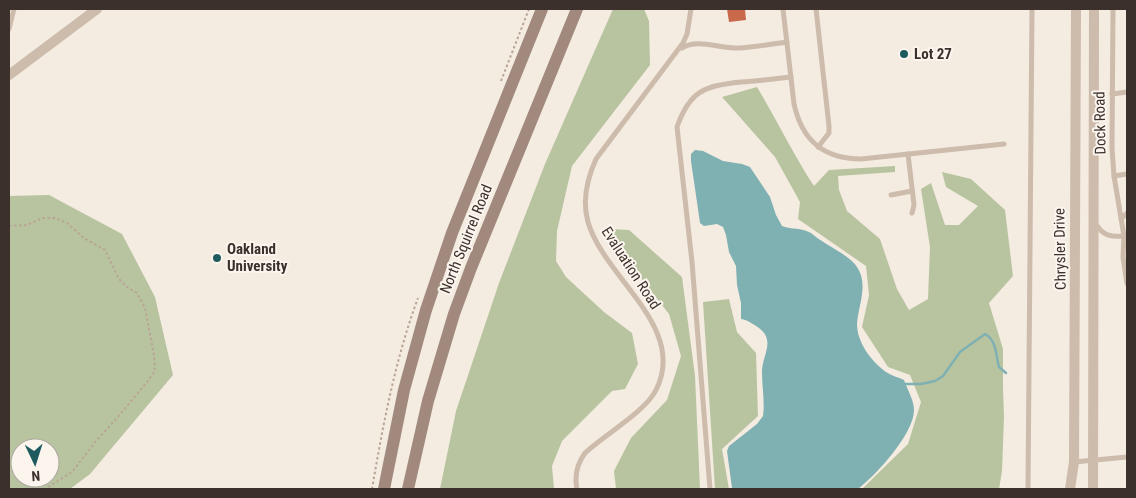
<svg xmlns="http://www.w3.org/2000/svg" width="1136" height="498" font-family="'Roboto Condensed',sans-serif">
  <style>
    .green { fill: #b8c4a0; fill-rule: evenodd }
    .water { fill: #7fb0b2 }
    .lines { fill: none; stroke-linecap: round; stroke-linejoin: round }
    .stream { stroke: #7fb0b2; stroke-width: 2.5 }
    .building { fill: #c8694b }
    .path { stroke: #b9a596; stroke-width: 2; stroke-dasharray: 2.5 2.5; stroke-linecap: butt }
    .service { stroke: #cdbbac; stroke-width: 5 }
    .minor { stroke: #cdbbac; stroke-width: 10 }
    .secondary { stroke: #a18a7d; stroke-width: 12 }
    .poi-dot { fill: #1f5a5e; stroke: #fbf5ee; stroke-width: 2 }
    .labels { text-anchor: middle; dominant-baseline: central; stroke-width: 4; stroke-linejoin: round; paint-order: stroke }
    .poi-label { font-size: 15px; font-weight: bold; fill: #3b302b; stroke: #fbf5ee; text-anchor: start }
    .street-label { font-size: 15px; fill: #3b302b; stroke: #fbf5ee }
  </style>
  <rect width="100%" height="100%" fill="#f4ebe1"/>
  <g class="green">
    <path d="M613,9H644L649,21L650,65L572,166L557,231L556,261L566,277L604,312L632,333L638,364L625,389L612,391L562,441L552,466L554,489H440L456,411L499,283L545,164Z"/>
    <path d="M757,87C777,120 793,154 814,186L829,170L895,166V172L838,176L839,190L847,211L880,239L897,289L909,310L928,299L930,247L921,189L931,183L945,225H959L978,206L946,187L942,172L971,179L1005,210L1013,276L989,303L1003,349V388L1004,417L1002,471L999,489H862L908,444L921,402L910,375L888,367L862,327L869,295L866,266L798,219L800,202L775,157L722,97Z"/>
    <path d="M49,195L122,234L155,297L173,375L90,474L70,489H9V196ZM20,448H50V478H20Z"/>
    <path d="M610,229L629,230L682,277L695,376L700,489H616L614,471L631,438L667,400L681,356L669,314L635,270Z"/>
    <path d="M729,299L737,332L756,353L758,416L722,449L729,489H715L703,302Z"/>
  </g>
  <path class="water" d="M695,150L703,151L723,161L742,164L750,167L770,197L776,215L782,226C793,230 800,227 811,233C823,244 850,255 857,267C869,285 858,306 857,324C857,343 872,362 886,372C892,376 898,377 904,380C907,389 914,400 914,410C914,434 876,475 858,489H733L732,488L727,451L729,446L757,424L763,416C765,402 762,387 762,372C762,355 776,341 759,328C753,324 748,320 741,319V303L737,285L736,266L729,252L726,235L723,227L717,224L704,226L700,223L691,161V154Z"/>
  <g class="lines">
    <path class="stream" d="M905,384H921L935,381L943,376L960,352L985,334C997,340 996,357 999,367L1006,373"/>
  </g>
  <path class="building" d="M727,9H745L746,20L729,22Z"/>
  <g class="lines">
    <g class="path">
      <path d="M501,81L529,9"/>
      <path d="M9,226L27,225L43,218H55L67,223L84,238L105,250L119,279L127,287L137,293L145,308L154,355L155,371L147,382L117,418L96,441L72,472L45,489"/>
      <path d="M372,489C383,425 395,360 418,298"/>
    </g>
    <g class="service">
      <path d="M783,9L794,104C802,140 823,159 861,159L1004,144"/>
      <path d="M816,9L829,126V133L818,147"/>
      <path d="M9,29L14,9"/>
      <path d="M682,48C697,38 721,49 739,48C755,47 771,44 787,42"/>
      <path d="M1112,94L1127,92"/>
      <path d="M908,154L914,205L912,213"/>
      <path d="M1114,176L1127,174"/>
      <path d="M891,195L912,191"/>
      <path d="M1121,219L1127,213"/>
      <path d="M1096,224C1103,236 1111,237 1124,236L1114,176L1112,148L1113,9"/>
      <path d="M1127,242L1124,236L1123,257L1127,284"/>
      <path d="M1074,462L1127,457"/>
      <path d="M577,489C574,475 577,464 585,453C604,435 645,412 656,390C688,327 604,278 588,222C582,201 587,179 596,159L683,43L687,34L691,9"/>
      <path d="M710,489L692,262L677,127C690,90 705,86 741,82C758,81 774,79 791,77"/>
      <path d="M1028,489L1032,9"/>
    </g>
    <g class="minor">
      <path d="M9,75L97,9"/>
      <path d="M1070,489L1074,462L1076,9"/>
      <path d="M1093,489L1094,9"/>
    </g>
    <g class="secondary">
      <path d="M384,489L404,390L426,310L452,233L542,9"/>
      <path d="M408,489L428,401L454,314L471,268L577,9"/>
    </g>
  </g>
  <g class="poi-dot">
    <circle cx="904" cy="54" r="5"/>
    <circle cx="217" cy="258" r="5"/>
  </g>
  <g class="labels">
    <g class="poi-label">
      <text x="914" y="54">Lot 27</text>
      <text x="227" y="249">Oakland<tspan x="227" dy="17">University</tspan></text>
    </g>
    <g class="street-label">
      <text transform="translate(1100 123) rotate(-91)">Dock Road</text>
      <text transform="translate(466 239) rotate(-68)">North Squirrel Road</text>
      <text transform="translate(1060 249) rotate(-91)">Chrysler Drive</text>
      <text transform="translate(631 268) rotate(57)">Evaluation Road</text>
    </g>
  </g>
  <rect width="1136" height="498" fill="none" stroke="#3b302b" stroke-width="20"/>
  <g transform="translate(35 463) rotate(176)"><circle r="24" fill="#fbf5ee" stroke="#aea6a0"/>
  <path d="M0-4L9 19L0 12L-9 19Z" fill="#1f5a5e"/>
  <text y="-8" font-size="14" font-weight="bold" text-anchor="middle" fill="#3b302b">N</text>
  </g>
</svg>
